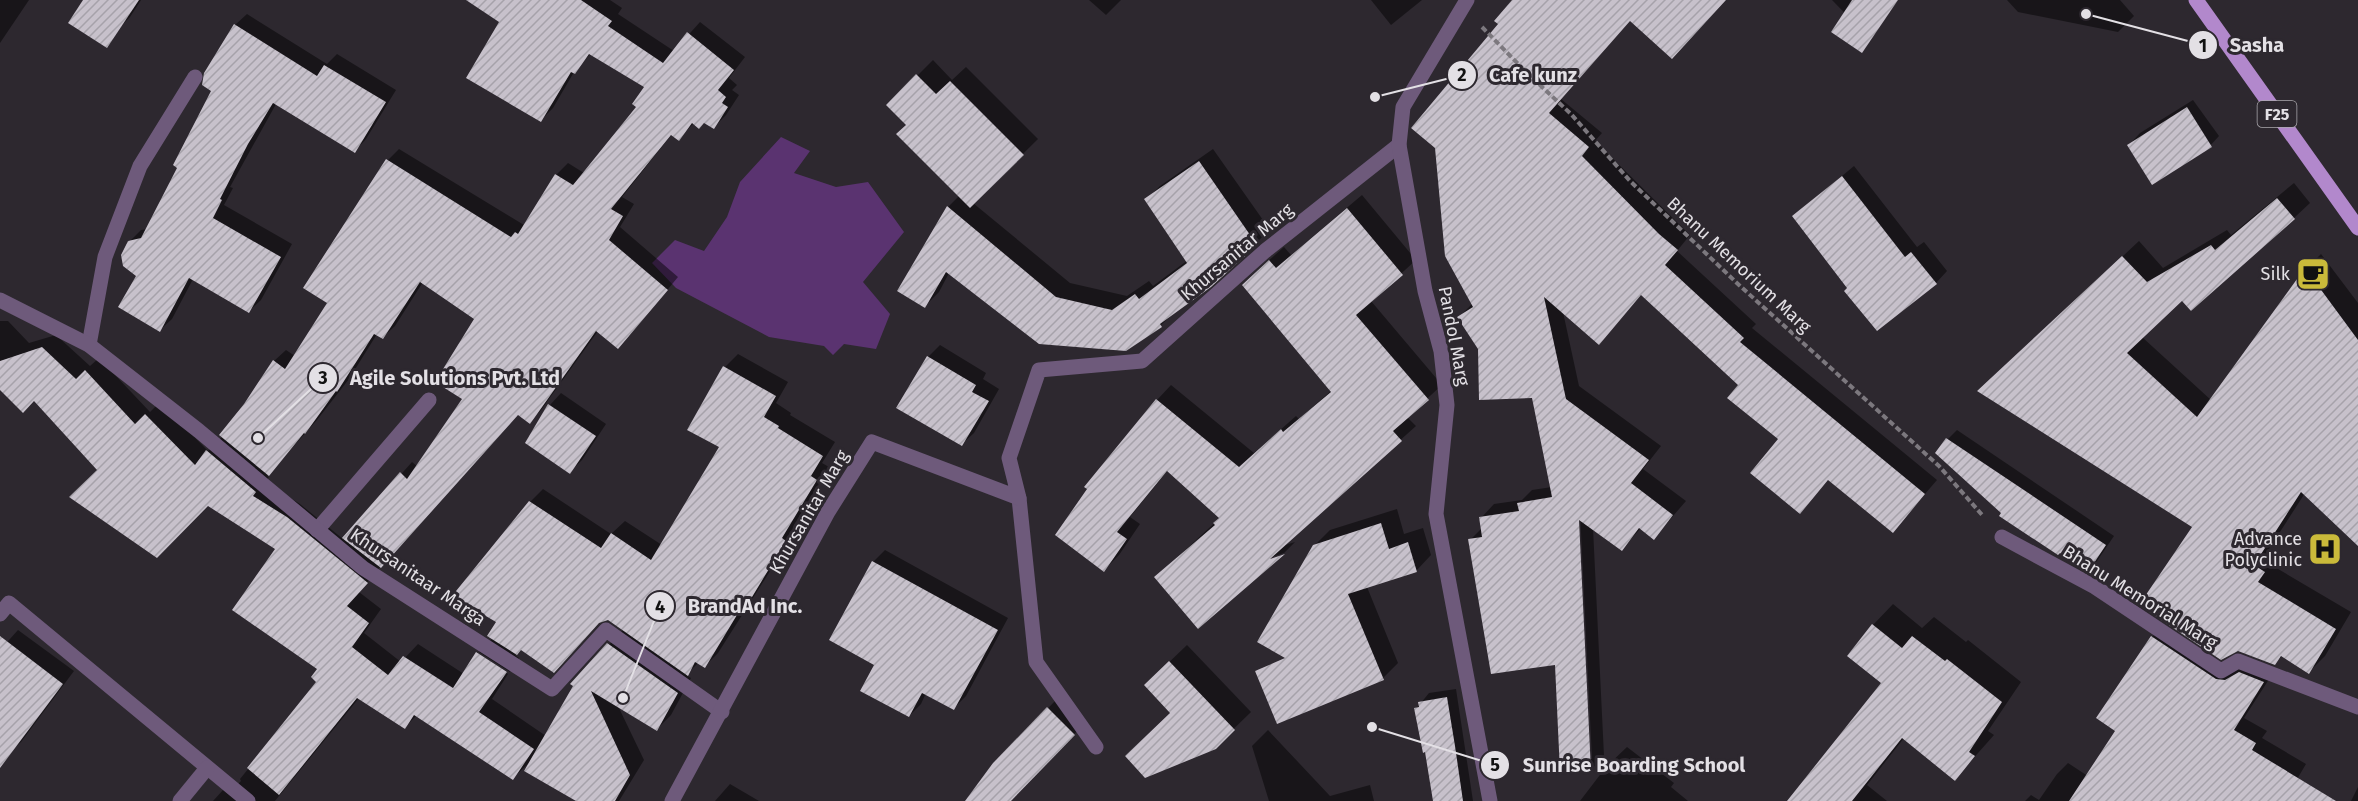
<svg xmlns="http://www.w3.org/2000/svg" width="2358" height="801" font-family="'Fira Sans',sans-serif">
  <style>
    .grass { fill: #5a3370 }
    .shadow { fill: #0007; fill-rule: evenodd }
    .building { fill: url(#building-hatch) }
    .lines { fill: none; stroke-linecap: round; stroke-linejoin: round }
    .path { stroke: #7c787e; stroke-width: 4; stroke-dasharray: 6 3; stroke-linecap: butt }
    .service { stroke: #6e5a7b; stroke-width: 15 }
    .minor { stroke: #6e5a7b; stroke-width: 15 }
    .tertiary { stroke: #6e5a7b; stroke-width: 15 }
    .primary { stroke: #b288cc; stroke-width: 15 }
    .labels { text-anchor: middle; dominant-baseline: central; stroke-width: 6; stroke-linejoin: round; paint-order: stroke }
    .shield { fill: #2d282f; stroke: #aca9ae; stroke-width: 1.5 }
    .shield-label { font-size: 16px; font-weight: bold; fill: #e3e0e5 }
    .street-label { font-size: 18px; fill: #e3e0e5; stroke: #2d282f }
    .poi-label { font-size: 18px; fill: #e3e0e5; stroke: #2d282f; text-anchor: end }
    .leader { fill: none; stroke: #e3e0e5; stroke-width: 2 }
    .callout-dot { fill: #e3e0e5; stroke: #2d282f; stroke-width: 2 }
    .mark-label { font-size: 18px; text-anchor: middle; font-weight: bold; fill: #111 }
    .callout-label { font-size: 20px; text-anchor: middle; font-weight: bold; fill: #e3e0e5; stroke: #2d282f; stroke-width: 6; stroke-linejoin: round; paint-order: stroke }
  </style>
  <defs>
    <pattern id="building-hatch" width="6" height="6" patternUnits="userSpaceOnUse" patternTransform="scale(1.5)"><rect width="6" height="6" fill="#c7c1cb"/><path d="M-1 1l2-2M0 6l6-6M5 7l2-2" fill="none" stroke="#a6a2aa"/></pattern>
  </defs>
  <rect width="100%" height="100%" fill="#2d282f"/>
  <path class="grass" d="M781,137L810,151L794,173L836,187L868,182L904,232L863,282L890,314L876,349L844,344L833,355L824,346L769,337L676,288L652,263L675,240L704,251L727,217L740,182Z"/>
  <g class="shadow">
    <path d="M0,0H29L0,43Z"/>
    <path d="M86,0H141L130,17L118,29Z"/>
    <path d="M467,0H610L622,8L618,14L674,51L700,22L745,57L729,78L737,85L732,90L739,95L726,115L714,127L705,122L694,123L678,139L672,134L622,197L634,204L620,227L678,277L629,336L598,331L541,410L530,422L518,414L379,568L359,592L381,609L364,633L401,662L418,644L464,674L478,652V655L508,674L492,699L546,736L575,686L572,684L623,630L607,619L522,649L515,655L519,658L510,672L479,652L493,638L530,502L543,489L611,534L625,521L662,545L721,447L725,367L738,354L788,382L776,403L791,413L790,415L835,442L822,463L829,467L794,525L798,527L718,653L705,666L699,662L686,675L691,678L671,715L657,729L618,706L644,760L619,801H585L531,761L513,778L417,715L405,727L359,698L275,801H213L223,790L228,794L241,781L240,779L319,681V669L277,548L208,505L99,469L35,399L0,388V321H8L29,343L56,335L90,366L99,358L150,412L160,402L208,451L223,436L274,361L286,350L295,356L329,303L388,160L399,149L524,225L556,175L568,163L584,173L639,107L646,87L591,53L574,72L553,108L541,120L501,22ZM423,282L476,319L464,398L418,467L412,462L343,539L300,504L265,482L269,477L267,476L317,420L349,379L377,334L383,337L395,326Z"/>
    <path d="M1089,0H1121L1106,15Z"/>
    <path d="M1371,0H1422L1391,25Z"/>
    <path d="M1514,0H1726L1631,19L1561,99L1602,133L1595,141L1690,235L1677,251L1756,324L1752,328L1937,480L1893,531L1829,479L1800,512L1780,439L1740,385L1642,294L1599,343L1563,312L1579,386L1661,446L1643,469L1686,501L1654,538L1641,528L1622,549L1593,528L1604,756L1591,770L1556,663L1470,540L1482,528L1481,518L1494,504L1522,500L1532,490L1552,487L1533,396L1479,349L1459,317L1472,304L1500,24ZM1580,512L1592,759H1589L1577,513Z"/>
    <path d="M1832,0H1889L1863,32Z"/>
    <path d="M2007,0H2120L2134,16L2118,32L2018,12Z"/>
    <path d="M247,14L327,64L337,54L396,90L366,139L355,151L276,104L230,187L233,188L224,205L292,244L261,300L249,311L193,279L172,319L160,330L138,276L129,242L141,230L148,229L179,167L213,90L235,25Z"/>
    <path d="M933,60L952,80L966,67L1038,139L973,203L1070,283L1127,296L1149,281L1153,286L1188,260L1146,200L1160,186L1213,149L1270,230L1210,285L1175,312L1161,325L1126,350L949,273L939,292L925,306L948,207L959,196L908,125L888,105Z"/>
    <path d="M2193,100L2219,136L2208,148L2129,145L2140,133Z"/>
    <path d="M1854,166L1917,247L1924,242L1947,271L1936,283L1849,288L1794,216Z"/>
    <path d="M2294,183L2310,203L2294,218L2182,299L2142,337L2211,400L2306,269L2321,254L2358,303V544L2305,493L2269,549L2279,556L2273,566L2351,612L2325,656L2309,672L2282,656L2275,663L2194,526L1995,376L2139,241L2163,268L2227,230L2231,235Z"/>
    <path d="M1362,195L1416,260L1371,301L1442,385L1407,417L1416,426L1282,546L1295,542L1284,553L1262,560L1156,577L1221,517L1168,470L1130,517L1140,524L1119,555L1104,570L1089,489L1087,487L1157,400L1171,385L1254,453L1296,416L1299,419L1332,390L1258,270L1284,247L1291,255Z"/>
    <path d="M940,345L986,373L983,379L999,389L974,433L962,444L928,357Z"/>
    <path d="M561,393L606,424L582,460L570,472L527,442L550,405Z"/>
    <path d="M1957,430L2114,536L2097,561L2088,570L2003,513L1948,439Z"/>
    <path d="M1397,509L1404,534L1423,528L1431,555L1416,571L1367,587L1398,663L1383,678L1314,546L1330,530Z"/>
    <path d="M885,550L1008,618L966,696L954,708L926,693L921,704L909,716L873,562Z"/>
    <path d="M1893,604L1922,628L1934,617L1966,642L1968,640L2021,682L1988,731L1994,735L1955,779L1904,738L1867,785L1887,801H1789L1883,683L1849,655L1873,625Z"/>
    <path d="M2164,626L2228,668L2275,670L2244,718L2267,731L2262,738L2306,764L2284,801H2196L2117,730L2152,637Z"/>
    <path d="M18,630L74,671L21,742L9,753L0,747V650Z"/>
    <path d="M1187,645L1251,712L1215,747L1171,712L1163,668Z"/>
    <path d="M1456,689L1473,801H1434L1427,750L1416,709L1429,693Z"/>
    <path d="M1056,700L1082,726L1009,801H967L994,764Z"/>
    <path d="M1268,730L1330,796L1370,785L1374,801H1269L1252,746Z"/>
    <path d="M1627,747L1674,783L1671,787L1688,801H1580L1606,767Z"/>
    <path d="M2068,763L2112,792L2106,801H2025L2031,795L2039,800L2057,774Z"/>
    <path d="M730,784L759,801H715Z"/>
    <path d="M2358,787V801H2351Z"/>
  </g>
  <g class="building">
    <path d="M83,0H139L107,48L68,23Z"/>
    <path d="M466,0H581L612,21L608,26L663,63L687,32L734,70L718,90L726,97L722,103L728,107L714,129L704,123L699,129L692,123L679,141L671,135L611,209L623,216L609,240L668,290L618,349L596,331L530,424L518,415L381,568L342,538L400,472L407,479L462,399L435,382L474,319L420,282L383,339L374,334L337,392L336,391L305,434L304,433L269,476L219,435L244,404L273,360L285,369L327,303L303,288L386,159L511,237L515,232L518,234L555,174L573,185L636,107L632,104L644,87L589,54L575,74L571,72L541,122L466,78L499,22Z"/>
    <path d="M1512,0H1726L1672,59L1630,21L1549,113L1589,147L1582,156L1659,234L1678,250L1665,265L1744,338L1740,342L1925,494L1893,533L1828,480L1800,514L1750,473L1778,439L1727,398L1738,385L1641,295L1599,345L1544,297L1566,399L1649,460L1631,483L1673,515L1654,540L1639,528L1622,551L1579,520L1591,771L1560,772L1555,665L1491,674L1468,539L1482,537L1479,517L1519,511L1517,503L1552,497L1532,398L1479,400L1478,349L1457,317L1473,307L1445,256L1435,148L1411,128L1498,24L1494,21Z"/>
    <path d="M1852,0H1898L1862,53L1831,32Z"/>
    <path d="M234,24L317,76L324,65L386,102L355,153L273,103L248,144L220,199L222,200L213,218L281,257L249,313L189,278L160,332L118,307L136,276L123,266L121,255L128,241L141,238L177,168L173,165L211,91L202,85L204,73Z"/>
    <path d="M916,74L936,94L950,81L1024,155L970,208L896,134L906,125L886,105Z"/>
    <path d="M2187,107L2212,147L2152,185L2127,145Z"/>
    <path d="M1199,161L1257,245L1211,287L1160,324L1162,327L1126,351L1039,344L946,272L925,308L897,291L947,206L1056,297L1112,310L1135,294L1139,299L1187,263L1144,199Z"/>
    <path d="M1842,176L1905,257L1911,252L1937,284L1877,331L1844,291L1847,288L1792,216Z"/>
    <path d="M2277,198L2295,219L2191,311L2182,301L2127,353L2197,417L2305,268L2358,340V546L2301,492L2254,565L2265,572L2258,582L2336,629L2309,674L2281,656L2275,665L2238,651L2221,660L2139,605L2192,527L1977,391L2122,256L2147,282L2211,245L2215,250Z"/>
    <path d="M1347,208L1403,275L1356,315L1429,400L1393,431L1402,441L1270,559L1285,554L1198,629L1154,577L1215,525L1213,523L1219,518L1167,471L1117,532L1127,539L1104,572L1055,535L1087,489L1084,487L1156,399L1239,467L1281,429L1283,432L1331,392L1242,285L1269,260L1276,268Z"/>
    <path d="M42,347L76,379L85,370L135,424L145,414L195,465L206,450L256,492L253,496L287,517L368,583L347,606L369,623L352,647L388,675L403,656L453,688L476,652L507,672L479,712L534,749L513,780L414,715L405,729L357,698L279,795L247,768L316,682L311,677L317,669L232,610L275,549L208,506L157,558L69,497L97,470L34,401L23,413L0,390V361Z"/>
    <path d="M927,356L976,385L972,392L989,401L962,446L896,408Z"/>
    <path d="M723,366L776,396L764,417L779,426L778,428L823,456L811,476L817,480L782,538L786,541L749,602L746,600L705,668L695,662L688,676L608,620L599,623L554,673L521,650L517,655L487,636L496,622L452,596L529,501L601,548L611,533L651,560L719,447L687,430Z"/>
    <path d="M548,404L596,436L570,474L525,443Z"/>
    <path d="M1946,438L2106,545L2088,572L2060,553L2058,555L1999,516L2001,513L1935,453Z"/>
    <path d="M1381,523L1389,549L1408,542L1417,572L1348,594L1384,680L1277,724L1255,671L1285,658L1257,642L1313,545Z"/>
    <path d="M872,561L998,630L954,710L922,693L909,717L860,691L874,665L829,640Z"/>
    <path d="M1872,624L1902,648L1912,636L1945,661L1947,659L2002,702L1969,752L1975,756L1955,781L1902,738L1852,801H1787L1881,683L1847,656Z"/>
    <path d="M0,636L63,684L0,768Z"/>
    <path d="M2151,636L2216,679L2225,680L2239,672L2264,682L2234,730L2256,743L2252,750L2336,801H2069L2115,731L2096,718Z"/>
    <path d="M607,643L678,693L657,731L591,691L630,775L615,801H576L524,771L573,686L570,684Z"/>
    <path d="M1169,661L1235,730L1216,749L1145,778L1125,756L1170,713L1144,685Z"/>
    <path d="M1447,697L1455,746L1463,801H1433L1425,752L1423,753L1414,708L1419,707L1418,702Z"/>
    <path d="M1047,707L1075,735L1011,801H965L993,763Z"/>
  </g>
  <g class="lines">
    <path class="path" d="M1482,27L1526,72L1571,114L1630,181L1739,285L1939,466L1983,516"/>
    <g class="service">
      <path d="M89,345L105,257L140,166L195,77"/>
      <path d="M1019,498L1036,662L1096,747"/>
      <path d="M317,530L429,400"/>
    </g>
    <g class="minor">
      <path d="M0,300L89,345L199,431L363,568L552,689L606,630L722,712"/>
      <path d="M2002,537L2095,587L2221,671L2238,661L2358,707"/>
      <path d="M0,614L9,603L248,801"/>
      <path d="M180,801L207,768"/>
      <path d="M672,801L828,512L872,442L1019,498L1009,458L1039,370L1142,361L1265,251L1399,145"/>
    </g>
    <path class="tertiary" d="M1467,0L1403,107L1399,145L1425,291L1441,351L1447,405L1436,514L1490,801"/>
    <path class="primary" d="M2196,0L2358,228"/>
  </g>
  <defs>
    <symbol id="cafe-square" viewBox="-11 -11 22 22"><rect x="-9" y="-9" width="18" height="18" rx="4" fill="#caba3a" stroke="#2d282f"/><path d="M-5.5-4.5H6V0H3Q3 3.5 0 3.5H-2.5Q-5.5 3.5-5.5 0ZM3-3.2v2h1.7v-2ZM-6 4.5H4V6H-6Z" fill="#111"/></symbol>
    <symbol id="hospital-square" viewBox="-11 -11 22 22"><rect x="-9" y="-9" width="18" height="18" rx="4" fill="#caba3a" stroke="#2d282f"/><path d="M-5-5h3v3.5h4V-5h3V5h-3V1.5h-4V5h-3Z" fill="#111"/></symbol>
  </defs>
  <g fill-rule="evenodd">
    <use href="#cafe-square" x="2294" y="255" width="38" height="38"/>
    <use href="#hospital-square" x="2306" y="530" width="38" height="38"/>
  </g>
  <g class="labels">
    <rect class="shield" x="2257.5" y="101" width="39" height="26" rx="4.5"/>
    <g class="shield-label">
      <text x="2277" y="114">F25</text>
    </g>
    <g class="street-label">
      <text transform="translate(1237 252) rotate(-40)">Khursanitar Marg</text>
      <text transform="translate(1739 265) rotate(43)">Bhanu Memorium Marg</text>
      <text transform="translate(1454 336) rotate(79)">Pandol Marg</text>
      <text transform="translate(809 512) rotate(-60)">Khursanitar Marg</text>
      <text transform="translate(418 577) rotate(34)">Khursanitaar Marga</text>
      <text transform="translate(2140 597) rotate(32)">Bhanu Memorial Marg</text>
    </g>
    <g class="poi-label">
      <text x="2290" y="274">Silk</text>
      <text x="2302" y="539">Advance<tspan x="2302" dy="21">Polyclinic</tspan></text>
    </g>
  </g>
  <path class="leader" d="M2086 14L2203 45M1375 97L1462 75M258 438L323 378M623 698L660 606M1372 727L1495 765"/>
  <g class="callout-dot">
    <circle cx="2086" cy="14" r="6"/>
    <circle cx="1375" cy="97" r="6"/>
    <circle cx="258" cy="438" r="6"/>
    <circle cx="623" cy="698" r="6"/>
    <circle cx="1372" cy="727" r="6"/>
    <circle cx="2203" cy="45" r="15"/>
    <circle cx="1462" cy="75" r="15"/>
    <circle cx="323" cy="378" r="15"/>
    <circle cx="660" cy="606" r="15"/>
    <circle cx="1495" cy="765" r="15"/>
  </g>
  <g class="mark-label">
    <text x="2203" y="52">1</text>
    <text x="1462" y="81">2</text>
    <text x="323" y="384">3</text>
    <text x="660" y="613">4</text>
    <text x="1495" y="771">5</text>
  </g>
  <g class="callout-label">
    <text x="2257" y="52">Sasha</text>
    <text x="1533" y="82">Cafe kunz</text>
    <text x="455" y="385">Agile Solutions Pvt. Ltd</text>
    <text x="745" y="613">BrandAd Inc.</text>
    <text x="1634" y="772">Sunrise Boarding School</text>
  </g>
</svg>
